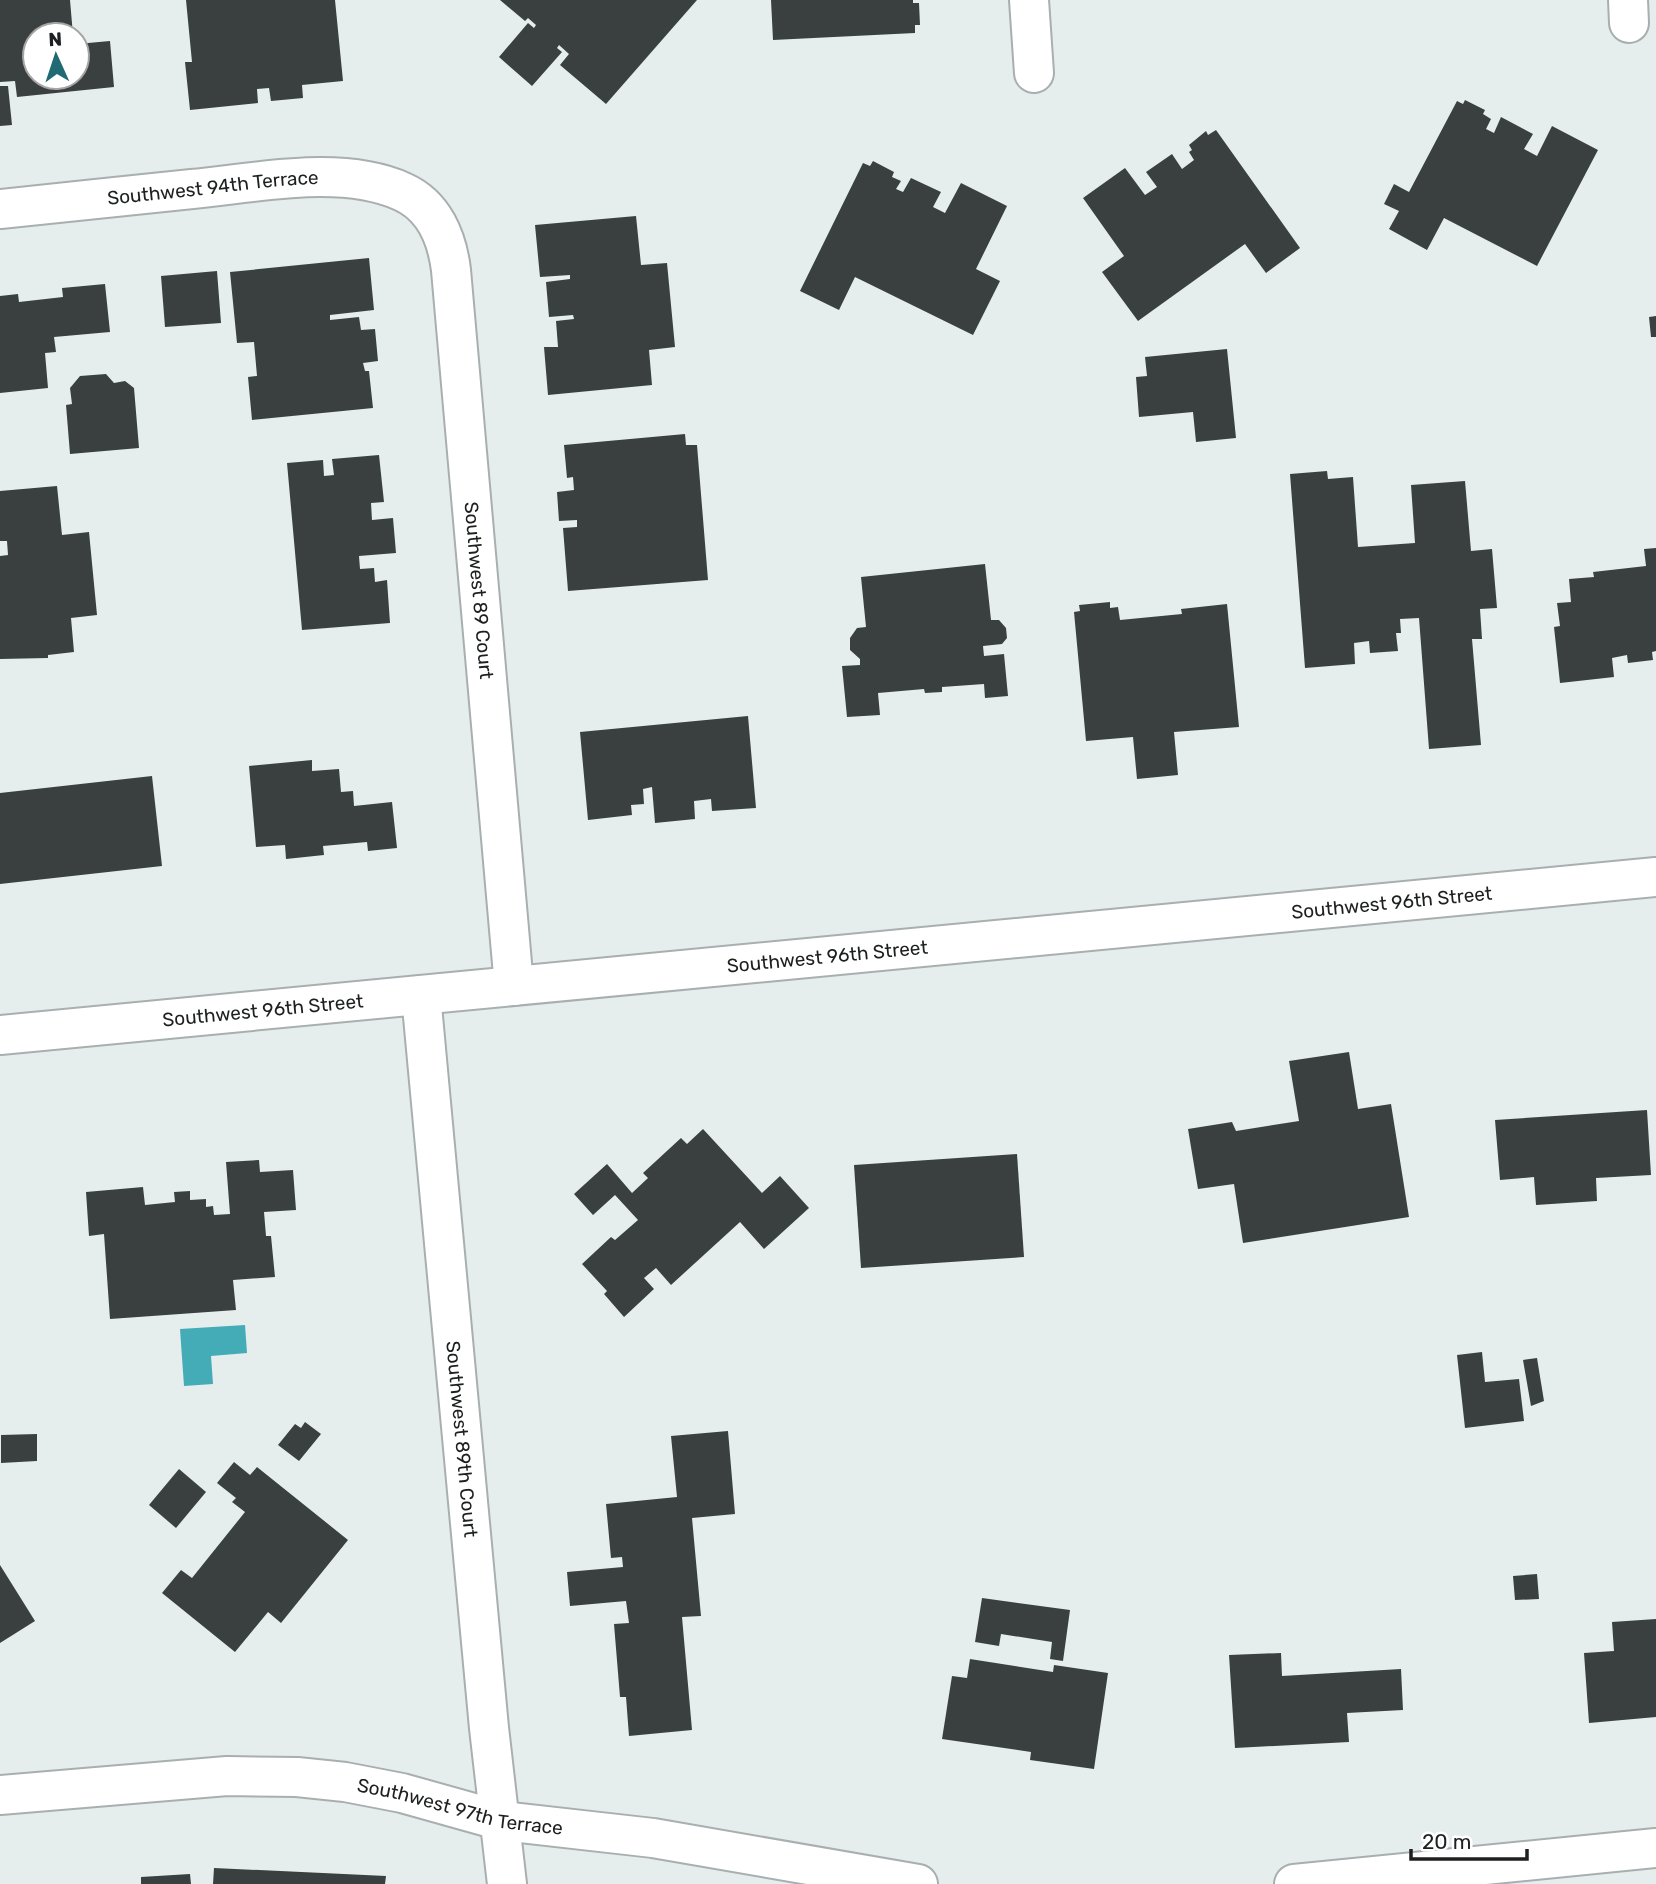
<svg xmlns="http://www.w3.org/2000/svg" width="1656" height="1884" font-family="Rubik,sans-serif">
  <style>
    .water { fill: #44acb7 }
    .building { fill: #3a4040 }
    .lines { fill: none; stroke-linecap: round; stroke-linejoin: round }
    .minor-casing { stroke: #a9afb0; stroke-width: 42 }
    .minor { stroke: #fff; stroke-width: 38 }
    .labels { text-anchor: middle; dominant-baseline: central; stroke-width: 7; stroke-linejoin: round; paint-order: stroke }
    .street-label { font-size: 19px; fill: #1d1f20; stroke: #fff }
  </style>
  <rect width="100%" height="100%" fill="#e6eded"/>
  <path class="water" d="M245,1325L247,1353L211,1356L213,1384L184,1386L180,1329Z"/>
  <g class="building">
    <path d="M0,0H70L73,35H35V77H77V44L110,41L114,87L17,97L15,81L0,82Z"/>
    <path d="M186,0H335L343,81L302,85L303,98L271,101L269,88L257,89L258,103L190,110L185,62H192Z"/>
    <path d="M500,0H697L606,104L560,65L569,54L559,45L557,48L562,52L532,86L499,57L528,23L534,28L536,25L528,18L525,21Z"/>
    <path d="M771,0H913V3H919L920,25H915V33L773,40Z"/>
    <path d="M0,86H8L12,125L0,126Z"/>
    <path d="M1465,100L1485,110L1483,114L1491,119L1486,129L1494,133L1501,117L1533,134L1524,149L1537,156L1552,126L1598,150L1537,266L1444,218L1427,250L1389,229L1399,211L1384,204L1394,184L1409,192L1457,101L1463,104Z"/>
    <path d="M1216,130L1300,248L1266,273L1245,244L1138,321L1102,272L1124,256L1083,198L1125,168L1145,195L1157,187L1146,172L1172,154L1182,169L1194,160L1189,152L1192,150L1189,145L1206,131L1208,135Z"/>
    <path d="M873,161L894,172L892,177L901,181L896,189L903,192L911,178L941,192L933,207L945,213L961,183L1007,206L976,269L1000,281L973,335L855,277L839,310L800,291L863,163L870,166Z"/>
    <path d="M636,216L641,265L667,263L675,347L649,350L652,385L548,395L544,347H558L556,321L574,319L573,315L549,317L546,282L570,279V275L540,277L535,225Z"/>
    <path d="M369,258L374,310L330,315V320L359,317L361,330L375,329L378,361L363,363L365,371H369L373,408L252,420L248,377L257,376L254,342L237,343L230,272Z"/>
    <path d="M217,271L221,323L165,327L161,276Z"/>
    <path d="M105,284L110,332L54,337L56,352L45,353L48,388L0,393V296L18,294L19,302L63,297L62,288Z"/>
    <path d="M1656,316V337H1651L1649,317Z"/>
    <path d="M1227,349L1236,438L1196,442L1193,412L1139,417L1136,377L1147,376L1145,357Z"/>
    <path d="M106,374L114,383L125,381L134,388L139,448L70,454L66,405L72,404L70,388L80,376Z"/>
    <path d="M685,434L686,445H697L708,580L568,591L563,528L577,527V520L559,521L557,492L574,490L573,477L567,478L564,445Z"/>
    <path d="M379,455L384,502L371,503L372,520L393,518L396,553L359,556L360,569L374,568L375,582L387,580L390,623L302,630L287,463L323,460L324,476L334,475L332,459Z"/>
    <path d="M1327,471L1328,479L1353,477L1358,547L1415,543L1411,485L1465,481L1471,551L1492,549L1497,608L1480,609L1482,639H1472L1481,745L1429,749L1419,618L1400,619L1401,633H1396L1398,651L1370,653L1369,641L1354,643L1355,664L1305,668L1290,474Z"/>
    <path d="M57,486L62,535L89,532L97,615L71,618L74,652L48,655V658L0,659V556L8,555L7,541H0V491Z"/>
    <path d="M1656,548V651L1652,652L1653,660L1628,663L1627,655L1612,658L1614,677L1560,683L1554,627L1560,626L1557,603L1571,602L1569,579L1594,577L1593,572L1646,566L1644,549Z"/>
    <path d="M985,564L991,620H999L1006,628L1007,638L1002,644L983,646L984,656L1004,654L1008,696L985,698L984,684L942,687V692L925,693L924,689L878,693L880,715L847,717L842,666L860,665V659L850,650V638L857,628L866,627L861,577Z"/>
    <path d="M1110,602V608L1118,607L1120,620L1182,614L1181,609L1227,604L1239,727L1174,732L1178,775L1137,779L1133,737L1086,741L1074,612L1080,611L1079,605Z"/>
    <path d="M748,716L756,808L712,811L711,799L694,801L695,819L655,823L652,787L643,789L644,804L631,805L632,815L588,820L580,732Z"/>
    <path d="M312,760V771L339,769L341,792L353,791L354,806L392,802L397,848L368,851L367,842L323,846L324,855L286,859L285,845L256,847L249,766Z"/>
    <path d="M152,776L162,866L0,884V793Z"/>
    <path d="M1349,1052L1358,1109L1391,1104L1409,1217L1243,1243L1234,1184L1198,1189L1188,1129L1232,1122L1236,1131L1299,1121L1289,1061Z"/>
    <path d="M1647,1110L1651,1175L1596,1178L1597,1201L1536,1205L1534,1177L1500,1180L1495,1120Z"/>
    <path d="M703,1129L762,1193L780,1176L809,1208L764,1249L740,1222L671,1285L656,1268L644,1278L654,1289L624,1317L604,1294L607,1291L582,1264L611,1237L615,1240L638,1220L615,1195L593,1215L574,1194L607,1164L632,1193L648,1178L643,1173L681,1138L687,1144Z"/>
    <path d="M1017,1154L1024,1257L861,1268L854,1165Z"/>
    <path d="M259,1160L260,1172L293,1170L296,1210L264,1212L266,1236H271L275,1277L233,1280L236,1310L110,1319L104,1234L89,1236L86,1192L143,1187L145,1205L175,1202L174,1192L190,1191V1200L206,1199V1207L213,1206L214,1215L230,1214L226,1162Z"/>
    <path d="M1482,1352L1485,1382L1519,1379L1524,1421L1465,1428L1457,1355Z"/>
    <path d="M1537,1358L1544,1401L1531,1406L1523,1360Z"/>
    <path d="M305,1422L321,1434L299,1461L278,1445L295,1424L301,1428Z"/>
    <path d="M728,1431L735,1514L692,1518L701,1616L682,1617L692,1730L629,1736L626,1697H620L614,1624L629,1623L626,1601L570,1606L567,1572L623,1567L622,1557L611,1558L606,1504L677,1497L671,1436Z"/>
    <path d="M37,1434V1461L1,1463V1435Z"/>
    <path d="M234,1462L250,1475L257,1467L348,1540L281,1623L268,1612L235,1652L162,1593L181,1570L192,1578L245,1512L232,1502L236,1498L217,1483Z"/>
    <path d="M179,1469L206,1492L176,1528L149,1505Z"/>
    <path d="M0,1565L35,1621L0,1643Z"/>
    <path d="M1537,1574L1539,1599L1515,1600L1513,1576Z"/>
    <path d="M982,1598L1070,1610L1063,1661L1050,1659L1052,1642L1001,1634L999,1646L975,1642Z"/>
    <path d="M1656,1619V1717L1589,1723L1584,1653L1614,1651L1612,1622Z"/>
    <path d="M1281,1653L1282,1676L1401,1669L1403,1710L1347,1713L1349,1742L1235,1748L1229,1655Z"/>
    <path d="M970,1659L1053,1672L1054,1665L1108,1673L1094,1769L1030,1760L1031,1752L942,1739L952,1676L967,1678Z"/>
    <path d="M214,1868L386,1876L385,1884H213Z"/>
    <path d="M190,1874L191,1884H141V1877Z"/>
  </g>
  <g class="lines">
    <defs>
      <g id="minor">
        <path d="M1029,0L1034,73"/>
        <path d="M1628,0L1629,23"/>
        <path id="s1" d="M0,209C64,202 128,196 192,189C256,183 342,164 403,192C434,206 447,238 451,270L514,986"/>
        <path id="s2" d="M421,995L489,1728L507,1884"/>
        <path id="s3" d="M0,1035L1656,877"/>
        <path id="s4" d="M0,1795L227,1776L297,1777L345,1782L402,1793L502,1821L653,1838L918,1884"/>
        <path d="M1294,1884L1656,1848"/>
      </g>
    </defs>
    <use href="#minor" class="minor-casing"/>
    <use href="#minor" class="minor"/>
  </g>
  <g class="labels">
    <g class="street-label">
      <text stroke="none"><textPath href="#s1" startOffset="214">Southwest 94th Terrace</textPath></text>
      <text stroke="none"><textPath href="#s1" startOffset="824">Southwest 89 Court</textPath></text>
      <text stroke="none"><textPath href="#s3" startOffset="1398">Southwest 96th Street</textPath></text>
      <text stroke="none"><textPath href="#s3" startOffset="831">Southwest 96th Street</textPath></text>
      <text stroke="none"><textPath href="#s3" startOffset="264">Southwest 96th Street</textPath></text>
      <text stroke="none"><textPath href="#s2" startOffset="446">Southwest 89th Court</textPath></text>
      <text stroke="none"><textPath href="#s4" startOffset="464">Southwest 97th Terrace</textPath></text>
    </g>
  </g>
  <g transform="translate(56 56) rotate(357)"><circle r="33" fill="#ffffff" stroke="#a5a5a6" stroke-width="2"/>
  <path d="M0-5L12 26L0 18L-12 26Z" fill="#206b73"/>
  <text y="-10" font-size="19" font-weight="bold" text-anchor="middle" fill="#1d1f20">N</text>
  </g>
  <path d="M1411 1849v10h116v-10" fill="none" stroke="#1d1f20" stroke-width="3.5"/>
  <text x="1422" y="1849" font-size="21" fill="#1d1f20" stroke="#ffffff" stroke-width="5" paint-order="stroke">20 m</text>
</svg>
